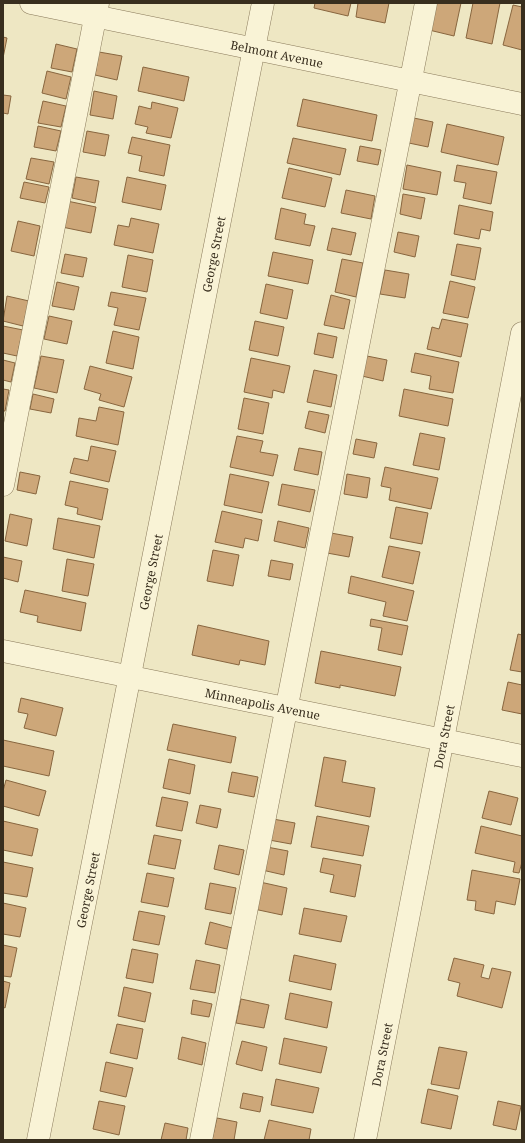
<svg xmlns="http://www.w3.org/2000/svg" width="525" height="1143" font-family="'Noto Serif',serif">
  <style>
    .building { fill: #cda779; stroke: #88663f }
    .lines { fill: none; stroke-linecap: round; stroke-linejoin: round }
    .minor-casing { stroke: #89795a; stroke-width: 23 }
    .minor { stroke: #f9f3d6; stroke-width: 22 }
    .labels { text-anchor: middle; dominant-baseline: central; stroke-width: 3.5; stroke-linejoin: round; paint-order: stroke }
    .street-label { font-size: 12px; fill: #382e1e; stroke: #f6f0d3 }
  </style>
  <rect width="100%" height="100%" fill="#eee7c3"/>
  <g class="building">
    <path d="M315,3H351L348,16L314,8Z"/>
    <path d="M358,3H389L385,23L356,17Z"/>
    <path d="M434,3H461L454,36L429,30Z"/>
    <path d="M473,3H500L492,44L466,38Z"/>
    <path d="M513,5L522,7V50L503,45Z"/>
    <path d="M3,37L7,38L3,58Z"/>
    <path d="M56,44L77,49L72,72L51,68Z"/>
    <path d="M99,52L122,56L117,80L95,75Z"/>
    <path d="M143,67L189,77L184,101L138,91Z"/>
    <path d="M47,71L71,77L66,99L42,93Z"/>
    <path d="M94,91L117,96L113,119L90,115Z"/>
    <path d="M3,95L11,96L8,114L3,113Z"/>
    <path d="M303,99L377,115L372,141L297,126Z"/>
    <path d="M43,101L66,106L61,127L38,123Z"/>
    <path d="M152,102L178,108L171,138L146,133L148,127L135,124L139,106L151,109Z"/>
    <path d="M409,117L433,122L428,147L404,142Z"/>
    <path d="M447,124L504,137L498,165L441,152Z"/>
    <path d="M38,126L61,131L56,151L34,147Z"/>
    <path d="M87,131L109,135L105,156L83,152Z"/>
    <path d="M132,137L170,145L164,176L139,171L142,156L128,153Z"/>
    <path d="M293,138L346,149L340,175L287,163Z"/>
    <path d="M360,146L381,150L378,165L357,161Z"/>
    <path d="M31,158L54,162L49,184L26,179Z"/>
    <path d="M407,165L441,172L437,195L403,189Z"/>
    <path d="M457,165L497,172L491,204L463,198L466,183L454,181Z"/>
    <path d="M289,168L332,178L325,207L282,198Z"/>
    <path d="M76,177L99,181L95,203L72,198Z"/>
    <path d="M127,177L166,185L161,210L122,202Z"/>
    <path d="M24,182L49,187L45,203L20,198Z"/>
    <path d="M346,190L375,196L371,219L341,213Z"/>
    <path d="M403,194L425,198L421,219L400,214Z"/>
    <path d="M67,201L96,207L91,233L62,227Z"/>
    <path d="M459,205L493,212L490,231L481,229L479,239L454,234Z"/>
    <path d="M281,208L306,214L304,224L315,226L310,246L275,239Z"/>
    <path d="M131,218L159,224L153,253L114,245L118,225L129,227Z"/>
    <path d="M18,221L40,226L34,256L11,251Z"/>
    <path d="M332,228L356,233L351,255L327,250Z"/>
    <path d="M398,232L419,236L415,257L394,252Z"/>
    <path d="M457,244L481,248L475,280L451,275Z"/>
    <path d="M273,252L313,260L308,284L268,276Z"/>
    <path d="M65,254L87,258L83,277L61,273Z"/>
    <path d="M128,255L153,260L147,292L122,287Z"/>
    <path d="M342,259L363,263L356,297L335,292Z"/>
    <path d="M385,270L409,274L405,298L380,294Z"/>
    <path d="M450,281L475,287L468,318L443,313Z"/>
    <path d="M57,282L79,287L74,310L52,306Z"/>
    <path d="M266,284L293,290L287,319L260,313Z"/>
    <path d="M111,292L146,298L139,330L114,325L118,308L108,306Z"/>
    <path d="M331,295L350,300L344,329L324,325Z"/>
    <path d="M7,296L29,301L23,326L3,321Z"/>
    <path d="M49,316L72,321L67,344L44,339Z"/>
    <path d="M442,319L468,324L461,357L427,349L432,327L439,329Z"/>
    <path d="M255,321L284,327L278,356L249,350Z"/>
    <path d="M3,326L23,330L17,356L3,353Z"/>
    <path d="M113,331L139,337L133,369L106,363Z"/>
    <path d="M318,333L337,337L333,358L314,354Z"/>
    <path d="M415,353L459,362L453,393L429,389L431,376L411,372Z"/>
    <path d="M41,356L64,360L57,393L34,388Z"/>
    <path d="M367,356L387,360L383,381L362,376Z"/>
    <path d="M251,358L290,366L284,393L273,390L272,398L244,392Z"/>
    <path d="M3,360L15,363L11,382L3,380Z"/>
    <path d="M90,366L132,377L124,407L99,400L101,394L84,389Z"/>
    <path d="M314,370L337,375L331,407L307,402Z"/>
    <path d="M3,389L9,390L5,411H3Z"/>
    <path d="M404,389L453,399L448,426L399,416Z"/>
    <path d="M33,394L54,399L51,413L30,409Z"/>
    <path d="M244,398L269,403L263,434L238,429Z"/>
    <path d="M99,407L124,412L118,445L76,436L79,418L96,421Z"/>
    <path d="M309,411L329,415L325,433L305,428Z"/>
    <path d="M420,433L445,438L439,470L413,465Z"/>
    <path d="M237,436L263,441L260,452L278,455L273,476L230,467Z"/>
    <path d="M356,439L377,443L374,458L353,454Z"/>
    <path d="M91,446L116,451L109,482L70,473L74,458L88,461Z"/>
    <path d="M299,448L322,452L318,475L294,470Z"/>
    <path d="M385,467L438,478L431,509L389,500L391,488L381,486Z"/>
    <path d="M20,472L40,476L36,494L17,490Z"/>
    <path d="M230,474L269,482L262,513L224,505Z"/>
    <path d="M347,474L370,478L367,498L344,494Z"/>
    <path d="M70,481L108,489L102,520L77,514L78,508L65,505Z"/>
    <path d="M282,484L315,490L310,512L278,505Z"/>
    <path d="M396,507L428,513L422,544L390,538Z"/>
    <path d="M222,511L262,520L258,541L245,538L243,548L215,542Z"/>
    <path d="M10,514L32,519L27,546L5,541Z"/>
    <path d="M58,518L100,526L94,558L53,549Z"/>
    <path d="M278,521L309,528L305,548L274,541Z"/>
    <path d="M331,533L353,537L349,557L327,553Z"/>
    <path d="M389,546L420,552L413,584L382,577Z"/>
    <path d="M213,550L239,555L233,586L207,581Z"/>
    <path d="M3,557L22,561L18,582L3,578Z"/>
    <path d="M67,559L94,564L88,596L62,591Z"/>
    <path d="M271,560L293,564L290,580L268,576Z"/>
    <path d="M351,576L414,591L407,621L383,616L386,602L348,593Z"/>
    <path d="M25,590L86,603L81,631L37,622L38,616L20,612Z"/>
    <path d="M371,619L408,626L402,655L378,650L382,628L370,626Z"/>
    <path d="M198,625L269,641L265,665L240,660L239,665L192,655Z"/>
    <path d="M518,634L522,635V672L510,670Z"/>
    <path d="M321,651L401,667L395,696L340,685V688L315,683Z"/>
    <path d="M508,682L522,685V714L502,710Z"/>
    <path d="M21,698L63,708L56,736L24,728L28,714L18,712Z"/>
    <path d="M173,724L236,737L231,763L167,750Z"/>
    <path d="M3,740L54,751L49,776L3,766Z"/>
    <path d="M324,757L346,761L342,782L375,788L370,817L315,806Z"/>
    <path d="M169,759L195,765L190,794L163,788Z"/>
    <path d="M232,772L258,777L254,797L228,792Z"/>
    <path d="M6,780L46,791L39,816L3,806V791Z"/>
    <path d="M489,791L518,798L511,825L482,818Z"/>
    <path d="M162,797L188,802L182,831L156,826Z"/>
    <path d="M200,805L221,809L217,828L196,823Z"/>
    <path d="M317,816L369,826L363,856L311,847Z"/>
    <path d="M273,819L295,823L291,844L269,840Z"/>
    <path d="M3,821L38,829L32,856L3,850Z"/>
    <path d="M481,826L522,836V862L519,873L513,872L515,862L475,853Z"/>
    <path d="M154,835L181,840L175,869L148,864Z"/>
    <path d="M219,845L244,850L239,875L214,869Z"/>
    <path d="M267,847L288,851L284,875L262,870Z"/>
    <path d="M323,858L361,865L355,897L330,892L334,875L320,872Z"/>
    <path d="M3,862L33,868L27,897L3,893Z"/>
    <path d="M472,870L520,879L515,905L496,901L494,914L475,910L476,901L467,900Z"/>
    <path d="M147,873L174,878L168,907L141,902Z"/>
    <path d="M260,882L287,888L282,915L254,909Z"/>
    <path d="M210,883L236,888L231,914L205,909Z"/>
    <path d="M3,903L26,908L20,937L3,934Z"/>
    <path d="M304,908L347,916L341,942L299,934Z"/>
    <path d="M139,911L165,916L159,945L133,940Z"/>
    <path d="M210,922L232,928L227,949L205,944Z"/>
    <path d="M3,945L17,948L11,977L3,976Z"/>
    <path d="M132,949L158,954L153,983L126,978Z"/>
    <path d="M294,955L336,964L331,990L289,981Z"/>
    <path d="M454,958L484,965L481,977L489,979L492,968L511,972L502,1008L457,996L460,983L448,980Z"/>
    <path d="M196,960L220,965L215,993L190,989Z"/>
    <path d="M3,981L10,983L5,1008L3,1007Z"/>
    <path d="M124,987L151,993L145,1022L118,1016Z"/>
    <path d="M290,993L332,1002L327,1028L285,1019Z"/>
    <path d="M241,999L269,1005L264,1028L236,1023Z"/>
    <path d="M193,1000L212,1004L209,1017L191,1014Z"/>
    <path d="M117,1024L143,1029L137,1059L110,1053Z"/>
    <path d="M182,1037L206,1043L202,1065L178,1059Z"/>
    <path d="M284,1038L327,1047L321,1073L279,1064Z"/>
    <path d="M242,1041L267,1047L262,1071L236,1064Z"/>
    <path d="M439,1047L467,1052L459,1089L431,1084Z"/>
    <path d="M106,1062L133,1068L126,1097L100,1091Z"/>
    <path d="M276,1079L319,1088L313,1113L271,1105Z"/>
    <path d="M428,1089L458,1096L451,1129L421,1123Z"/>
    <path d="M243,1093L263,1097L260,1112L240,1108Z"/>
    <path d="M99,1101L125,1106L119,1135L93,1129Z"/>
    <path d="M498,1101L521,1106L516,1130L493,1125Z"/>
    <path d="M217,1118L237,1122L234,1140H212Z"/>
    <path d="M269,1120L311,1129L309,1140H264Z"/>
    <path d="M165,1123L188,1128L186,1140H161Z"/>
  </g>
  <g class="lines">
    <defs>
      <g id="minor">
        <path id="s1" d="M31,3L522,104"/>
        <path d="M3,485L98,3"/>
        <path id="s2" d="M3,651L522,756"/>
        <path id="s3" d="M38,1140L263,3"/>
        <path d="M201,1140L426,3"/>
        <path id="s4" d="M365,1140L522,333"/>
      </g>
    </defs>
    <use href="#minor" class="minor-casing"/>
    <use href="#minor" class="minor"/>
  </g>
  <g class="labels">
    <g class="street-label">
      <text stroke="none"><textPath href="#s1" startOffset="251">Belmont Avenue</textPath></text>
      <text stroke="none"><textPath href="#s3" startOffset="903">George Street</textPath></text>
      <text stroke="none"><textPath href="#s3" startOffset="579">George Street</textPath></text>
      <text stroke="none"><textPath href="#s2" startOffset="265">Minneapolis Avenue</textPath></text>
      <text stroke="none"><textPath href="#s4" startOffset="411">Dora Street</textPath></text>
      <text stroke="none"><textPath href="#s3" startOffset="255">George Street</textPath></text>
      <text stroke="none"><textPath href="#s4" startOffset="87">Dora Street</textPath></text>
    </g>
  </g>
  <rect width="525" height="1143" fill="none" stroke="#382e1e" stroke-width="8"/>
</svg>
